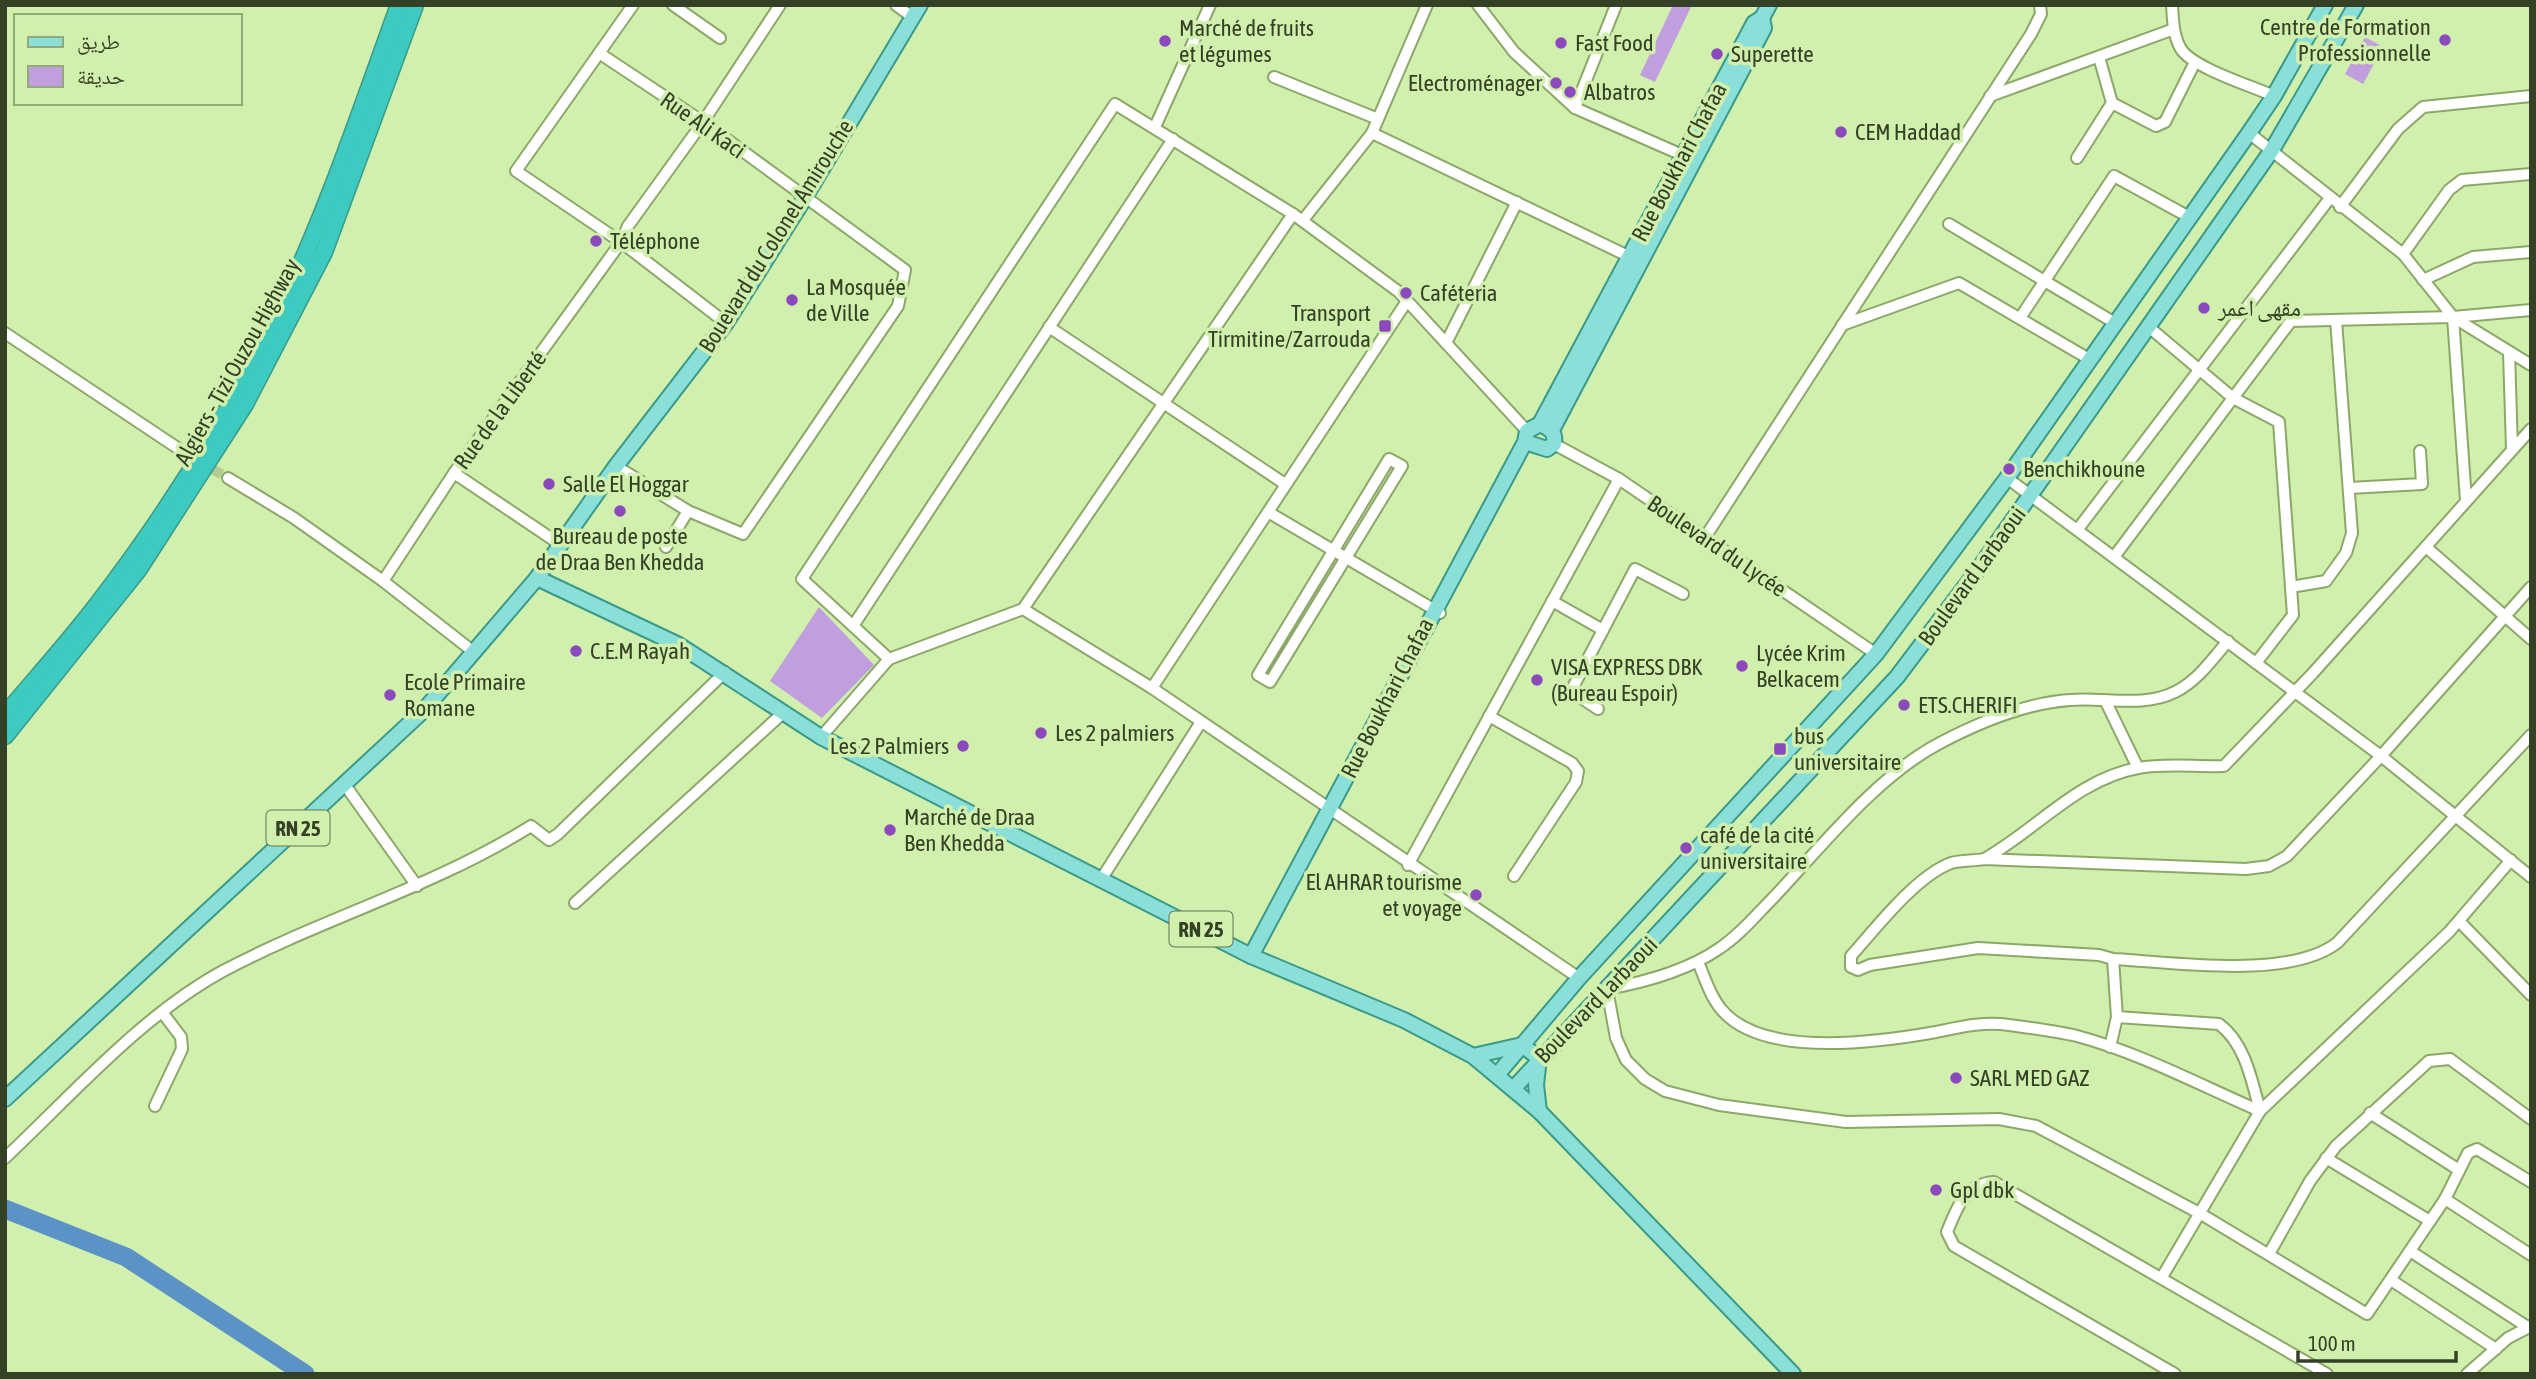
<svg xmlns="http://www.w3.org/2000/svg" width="2536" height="1379" font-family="'Asap Condensed','Noto Naskh Arabic',sans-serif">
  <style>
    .green { fill: #c19fdf }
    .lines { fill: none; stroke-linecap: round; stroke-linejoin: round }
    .river { stroke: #5c93c6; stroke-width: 19 }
    .minor-tunnel { stroke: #b2cc92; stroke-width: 10; stroke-dasharray: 10 5; stroke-linecap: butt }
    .minor-casing { stroke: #8ca869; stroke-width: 14 }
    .major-casing { stroke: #3a9a8a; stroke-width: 18 }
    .highway-casing { stroke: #3a9a8a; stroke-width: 19 }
    .minor { stroke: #fff; stroke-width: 10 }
    .major { stroke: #8bdfd9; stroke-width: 14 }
    .highway { stroke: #3dcac0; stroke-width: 16 }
    .poi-dot { fill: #8c49bd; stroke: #d1efad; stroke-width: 2.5 }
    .labels { text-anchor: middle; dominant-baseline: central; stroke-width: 7; stroke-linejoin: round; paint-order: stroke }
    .shield { fill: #d1efad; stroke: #64754e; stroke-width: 2 }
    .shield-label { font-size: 21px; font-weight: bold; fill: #354126 }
    .poi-label { font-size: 23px; fill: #354126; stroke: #d1efad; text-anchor: start }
    .street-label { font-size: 23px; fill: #354126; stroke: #d1efad }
  </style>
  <rect width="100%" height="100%" fill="#d1efad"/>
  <g class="green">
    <path d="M1673,5H1692L1655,82L1640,75Z"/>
    <path d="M2365,37L2383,47L2363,84L2345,74Z"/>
    <path d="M819,607L874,665L822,718L770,681Z"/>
  </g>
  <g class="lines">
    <path class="river" d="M5,1209L126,1257L305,1374"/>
    <path class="minor-tunnel" d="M200,462L228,478"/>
    <defs>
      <g id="minor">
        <path d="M633,5L516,171L621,242L628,226L703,122L780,5"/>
        <path d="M673,5L720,38"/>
        <path d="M896,5L911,16"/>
        <path d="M1478,5L1514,52L1575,108L1689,158"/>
        <path d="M2172,5C2173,19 2173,36 2181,49C2193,68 2252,86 2274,96"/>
        <path d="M599,53L703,122L905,270L898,306L743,534L688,511"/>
        <path d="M1274,77L1378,119"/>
        <path d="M1990,96L2174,29"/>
        <path d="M2112,103L2156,126L2165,122L2195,62"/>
        <path d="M1575,108L1616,5"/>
        <path d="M1155,127L1210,5"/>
        <path d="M1372,133L1628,256"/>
        <path d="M2249,133L2403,254L2453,317L2531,365"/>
        <path d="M2077,158L2112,103L2099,57"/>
        <path d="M2340,207L2398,129L2423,107L2531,96"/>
        <path d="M1293,214L1023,609L1152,688L1407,301"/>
        <path d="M1303,220L1372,133L1427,5"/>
        <path d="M1949,224L2115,323"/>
        <path d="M2403,254L2449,190L2462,180L2531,174"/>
        <path d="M2423,280L2473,257L2531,252"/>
        <path d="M2453,317L2466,501"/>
        <path d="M2020,318L2114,176L2189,217"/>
        <path d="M1842,325L1959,283L2089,359"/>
        <path d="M1049,327L1285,484"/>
        <path d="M5,333L188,455"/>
        <path d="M1446,343L1517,202"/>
        <path d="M2509,352L2512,449"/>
        <path d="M1554,444L1619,479L1876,654"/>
        <path d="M1389,459L1402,466L1270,682L1258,675Z"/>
        <path d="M616,466L688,511L666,547"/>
        <path d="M454,473L561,545"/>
        <path d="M228,478L294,518L383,581L475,653"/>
        <path d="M2007,478L2381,756L2531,877"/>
        <path d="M2349,488L2422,484L2420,451"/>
        <path d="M1268,512L1440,613"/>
        <path d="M2078,529L2330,198"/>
        <path d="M1704,539L2031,34L2041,14L2040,5"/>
        <path d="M2426,547L2531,639"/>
        <path d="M2114,557L2233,398L2150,328"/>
        <path d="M383,581L454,473L621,242L726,323"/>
        <path d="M2291,587L2326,581L2346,553L2352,533L2336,320"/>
        <path d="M2531,587L2381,756L2287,856L2269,866L2246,869L1984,859C1974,861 1961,860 1951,863C1916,876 1876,928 1851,956V967L1858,970L1870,965L1978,948L2099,955L2113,959C2174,962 2288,980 2337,943L2531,735"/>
        <path d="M1552,601L1603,630"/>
        <path d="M853,626L1173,139"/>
        <path d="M2228,641C2212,660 2197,681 2175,692C2143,708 2104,697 2070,700C2027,703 1978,723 1940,743C1877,776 1823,845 1774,897C1757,914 1740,935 1720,948C1687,971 1646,982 1607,989L1616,1038L1626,1060L1645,1079L1665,1091L1719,1105L1846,1122L1999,1119L2036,1126L2201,1214L2367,1314L2445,1199L2468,1153L2477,1149L2531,1182"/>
        <path d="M889,659L802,579L1115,104L1293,214L1399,292L1527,431"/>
        <path d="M2256,663L2293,615L2279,422L2233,398L2291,321L2453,317L2531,310"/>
        <path d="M1152,688L1579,978"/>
        <path d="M2105,700L2138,768"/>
        <path d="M1598,709L1571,691L1635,569L1683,594"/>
        <path d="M1489,716L1572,763L1578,771L1576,782L1514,876"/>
        <path d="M821,737L889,659L1023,609"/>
        <path d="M345,785L417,886"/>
        <path d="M1986,858C2037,829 2078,779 2138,768C2165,763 2196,767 2224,766L2313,673L2531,429"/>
        <path d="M1408,865L1619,479"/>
        <path d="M1102,878L1201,722"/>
        <path d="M575,903L784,712"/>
        <path d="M2459,921L2531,995"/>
        <path d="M1698,962C1705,978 1710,996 1721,1009C1762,1059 1880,1042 1936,1032C1960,1027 1984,1021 2009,1025C2031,1028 2056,1031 2077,1036C2140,1053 2200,1085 2260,1111L2449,932L2511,860"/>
        <path d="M2117,1017L2219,1024C2245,1043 2252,1081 2260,1111L2162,1277"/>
        <path d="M2110,1047L2117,1017L2113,959"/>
        <path d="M155,1106L182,1049L181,1037L162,1012"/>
        <path d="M2370,1113L2459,1170"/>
        <path d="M5,1158C72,1095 142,1015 223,971C323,918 434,887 531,826L549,840L558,834L725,672"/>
        <path d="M2326,1158L2430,1221"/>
        <path d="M2445,1199L2531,1255"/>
        <path d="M2410,1251L2526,1326"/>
        <path d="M2269,1254L2310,1181L2336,1146L2429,1061L2450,1059L2531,1119"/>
        <path d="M2391,1280L2496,1349"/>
        <path d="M2175,1374L1954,1246L1947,1232C1957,1207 1965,1184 1994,1182L2327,1374"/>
        <path d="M2467,1374L2508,1338L2531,1326"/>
      </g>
      <g id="major">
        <path d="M1762,18L1769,5"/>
        <path d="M1540,424L1754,23L1762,18"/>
        <path d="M1552,430L1764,28L1762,18"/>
        <path d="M537,578L679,645L821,737L1251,956L1404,1020L1473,1056L1539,1111L1793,1374"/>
        <path d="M1251,956L1525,442L1527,431L1540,424C1550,429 1556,432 1554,444L1547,449L1525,442"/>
        <path d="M1473,1056L1522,1045L1539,1058L1536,1085L1539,1111"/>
        <path d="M1497,1075L1579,978L1876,654L2007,478L2249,133L2274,96L2325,5"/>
        <path d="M1513,1089L1897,677L1980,567L2272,150L2356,5"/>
        <path d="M5,1099L424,710L537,578L616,466L726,323L804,199L920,5"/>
      </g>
      <g id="highway">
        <path d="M5,715C36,678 68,643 97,605C171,509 237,402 288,293C331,200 364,102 399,5"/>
        <path d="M5,736L138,570L245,404L324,252L415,5"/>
      </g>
    </defs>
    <use href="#minor" class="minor-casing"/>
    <use href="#major" class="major-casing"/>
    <use href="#highway" class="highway-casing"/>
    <use href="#minor" class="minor"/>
    <use href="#major" class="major"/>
    <use href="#highway" class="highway"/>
  </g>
  <g class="poi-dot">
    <circle cx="2445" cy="40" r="7"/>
    <circle cx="1165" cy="41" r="7"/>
    <circle cx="1561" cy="43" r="7"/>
    <circle cx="1717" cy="54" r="7"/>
    <circle cx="1556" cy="83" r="7"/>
    <circle cx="1570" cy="92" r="7"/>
    <circle cx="1841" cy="132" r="7"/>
    <circle cx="596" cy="241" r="7"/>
    <circle cx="1406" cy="293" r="7"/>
    <circle cx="792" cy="300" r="7"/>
    <circle cx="2204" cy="308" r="7"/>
    <rect x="1378" y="319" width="14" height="14" rx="3.5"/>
    <circle cx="2009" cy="469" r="7"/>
    <circle cx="549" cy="484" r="7"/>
    <circle cx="620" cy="511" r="7"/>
    <circle cx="576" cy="651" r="7"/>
    <circle cx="1742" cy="666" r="7"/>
    <circle cx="1537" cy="680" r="7"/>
    <circle cx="390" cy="695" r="7"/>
    <circle cx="1904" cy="705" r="7"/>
    <circle cx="1041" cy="733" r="7"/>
    <circle cx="963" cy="746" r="7"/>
    <rect x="1773" y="742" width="14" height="14" rx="3.5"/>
    <circle cx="890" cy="830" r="7"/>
    <circle cx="1686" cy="848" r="7"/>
    <circle cx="1476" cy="895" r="7"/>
    <circle cx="1956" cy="1078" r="7"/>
    <circle cx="1936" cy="1190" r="7"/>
  </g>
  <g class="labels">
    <g class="shield">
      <rect x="266.5" y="810.5" width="63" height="35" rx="5"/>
      <rect x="1169.5" y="911.5" width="63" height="35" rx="5"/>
    </g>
    <g class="shield-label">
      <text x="298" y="828">RN 25</text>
      <text x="1201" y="929">RN 25</text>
    </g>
    <g class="poi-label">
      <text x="2431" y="27" text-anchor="end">Centre de Formation<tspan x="2431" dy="26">Professionnelle</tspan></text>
      <text x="1179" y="28">Marché de fruits<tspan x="1179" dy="26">et légumes</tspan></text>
      <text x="1575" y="43">Fast Food</text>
      <text x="1731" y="54">Superette</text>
      <text x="1542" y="83" text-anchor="end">Electroménager</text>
      <text x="1584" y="92">Albatros</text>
      <text x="1855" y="132">CEM Haddad</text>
      <text x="610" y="241">Téléphone</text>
      <text x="806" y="287">La Mosquée<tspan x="806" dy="26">de Ville</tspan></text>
      <text x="1420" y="293">Caféteria</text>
      <text x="2218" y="308">مقهى اعمر</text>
      <text x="1371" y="313" text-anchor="end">Transport<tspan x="1371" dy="26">Tirmitine/Zarrouda</tspan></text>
      <text x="2023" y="469">Benchikhoune</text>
      <text x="563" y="484">Salle El Hoggar</text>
      <text x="620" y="536" text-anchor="middle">Bureau de poste<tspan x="620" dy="26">de Draa Ben Khedda</tspan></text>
      <text x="590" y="651">C.E.M Rayah</text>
      <text x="1756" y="653">Lycée Krim<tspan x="1756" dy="26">Belkacem</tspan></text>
      <text x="1551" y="667">VISA EXPRESS DBK<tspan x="1551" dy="26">(Bureau Espoir)</tspan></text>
      <text x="404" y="682">Ecole Primaire<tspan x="404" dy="26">Romane</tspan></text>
      <text x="1918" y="705">ETS.CHERIFI</text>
      <text x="1055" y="733">Les 2 palmiers</text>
      <text x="1794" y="736">bus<tspan x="1794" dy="26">universitaire</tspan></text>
      <text x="949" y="746" text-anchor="end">Les 2 Palmiers</text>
      <text x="904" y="817">Marché de Draa<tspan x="904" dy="26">Ben Khedda</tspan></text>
      <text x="1700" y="835">café de la cité<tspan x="1700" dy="26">universitaire</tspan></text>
      <text x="1462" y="882" text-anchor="end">El AHRAR tourisme<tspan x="1462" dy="26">et voyage</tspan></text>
      <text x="1970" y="1078">SARL MED GAZ</text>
      <text x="1950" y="1190">Gpl dbk</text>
    </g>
    <g class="street-label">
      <text transform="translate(703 125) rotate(35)">Rue Ali Kaci</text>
      <text transform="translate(1679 162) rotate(-62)">Rue Boukhari Chafaa</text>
      <text transform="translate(776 236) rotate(-58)">Bouevard du Colonel Amirouche</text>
      <text transform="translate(237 362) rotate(-61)">Algiers - Tizi Ouzou Highway</text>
      <text transform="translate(500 410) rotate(-54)">Rue de la Liberté</text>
      <text transform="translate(1717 546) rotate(34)">Boulevard du Lycée</text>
      <text transform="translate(1972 576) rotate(-54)">Boulevard Larbaoui</text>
      <text transform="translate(1387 698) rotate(-63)">Rue Boukhari Chafaa</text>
      <text transform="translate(1596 1000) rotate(-46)">Boulevard Larbaoui</text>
    </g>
  </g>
  <rect width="2536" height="1379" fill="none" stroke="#354126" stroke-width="14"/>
  <rect x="14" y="14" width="228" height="91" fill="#d1efad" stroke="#93a977" stroke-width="2"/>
  <rect x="28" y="37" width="35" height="10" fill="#8bdfd9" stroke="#93a977" stroke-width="2"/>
  <text x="77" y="49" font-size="21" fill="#354126">طريق</text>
  <rect x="28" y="66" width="35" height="21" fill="#c19fdf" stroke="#93a977" stroke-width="2"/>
  <text x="77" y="84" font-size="21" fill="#354126">حديقة</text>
  <path d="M2298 1351v10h158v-10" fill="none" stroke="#354126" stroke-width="3.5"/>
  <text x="2308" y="1351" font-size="21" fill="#354126" stroke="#d1efad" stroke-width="5" paint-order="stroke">100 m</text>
</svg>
